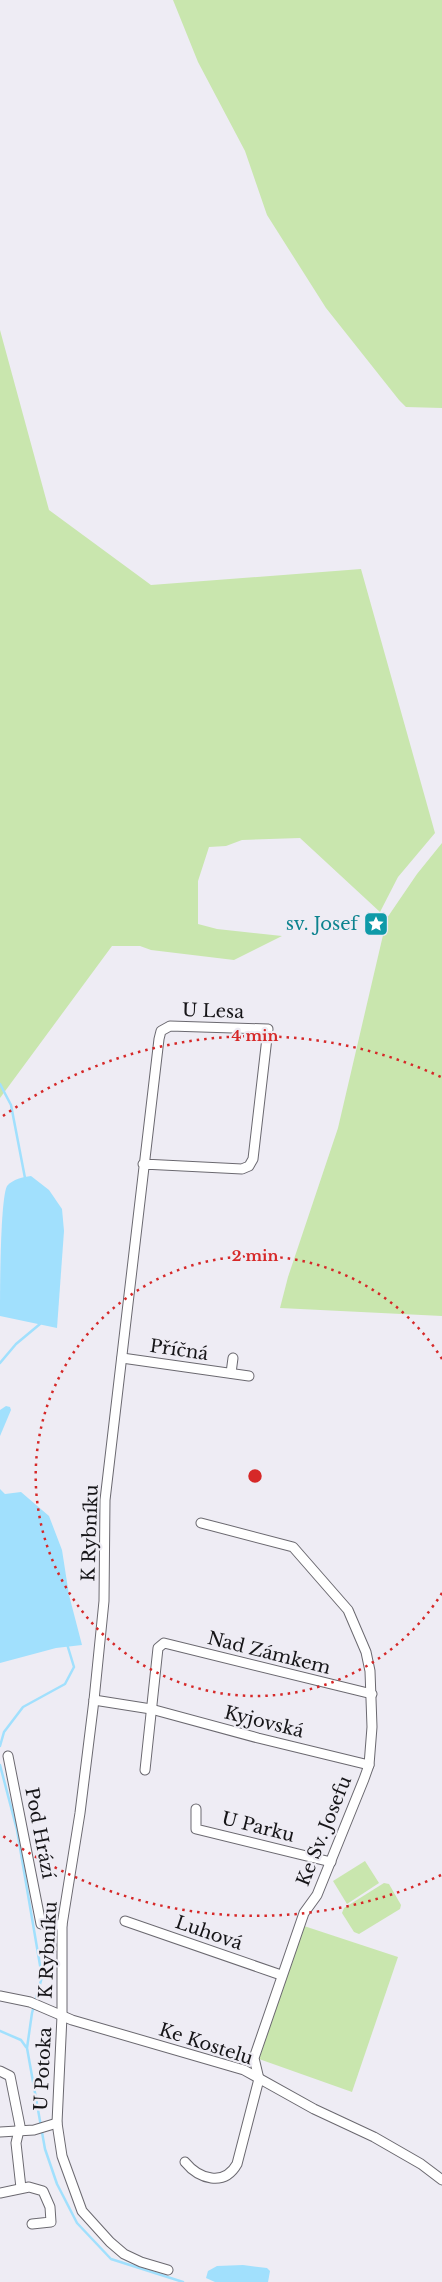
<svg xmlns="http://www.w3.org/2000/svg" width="442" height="2282" font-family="'Libre Baskerville',serif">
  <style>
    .green { fill: #c9e6ae }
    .water { fill: #a1e0fd }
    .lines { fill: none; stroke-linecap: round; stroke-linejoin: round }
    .stream { stroke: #a1e0fd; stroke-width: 2.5 }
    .street-casing { stroke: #6b6970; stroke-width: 11 }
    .street { stroke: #fff; stroke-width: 9 }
    .ring { fill: none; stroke: #d62828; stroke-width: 2.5; stroke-dasharray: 2.5 5 }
    .labels { text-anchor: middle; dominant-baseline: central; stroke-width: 4.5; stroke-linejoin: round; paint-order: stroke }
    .culture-label { font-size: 18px; fill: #0d838f; stroke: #eeecf4; text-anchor: end }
    .street-label { font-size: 18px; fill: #161518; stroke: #eeecf4 }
    .centre { fill: #d62828; stroke: #eeecf4; stroke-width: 2.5 }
    .ring-label { font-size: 15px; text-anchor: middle; font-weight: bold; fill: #d62828; stroke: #eeecf4; stroke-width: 4.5; stroke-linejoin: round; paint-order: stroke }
  </style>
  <rect width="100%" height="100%" fill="#eeecf4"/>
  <g class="green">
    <path d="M173,0H442V408L406,407L399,400L326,308L267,215L245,151L198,62Z"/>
    <path d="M0,330L49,510L151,585L361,569L435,833L398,877L380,912L300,838L242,840L226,846L209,847L198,881V924L217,929L282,936L234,960L151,950L140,946H112L0,1098Z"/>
    <path d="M442,843V1316L280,1308L288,1277L338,1128L387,918L417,874Z"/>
    <path d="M365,1861L379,1883L347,1904L333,1881Z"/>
    <path d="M384,1883L389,1884L401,1905L400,1909L359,1934L354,1932L342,1913L344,1908Z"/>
    <path d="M304,1926L398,1957L352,2092L259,2059Z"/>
  </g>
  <g class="water">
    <path d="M31,1176L49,1190L62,1209L64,1231L57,1328L0,1316C0,1294 0,1200 7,1186C13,1179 23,1177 31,1176Z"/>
    <path d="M6,1406L10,1407L11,1410L0,1436V1410Z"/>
    <path d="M0,1489L5,1494L21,1492L49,1516L62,1550L69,1595L82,1645L56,1648L0,1663Z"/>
    <path d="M243,2265L267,2268L270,2271L268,2282H215L206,2278L208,2271L217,2266Z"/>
  </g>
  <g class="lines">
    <g class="stream">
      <path d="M0,1084L11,1105L25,1178"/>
      <path d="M0,1363L16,1344L40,1324"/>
      <path d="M0,1746L4,1732L23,1707L65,1684L74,1667L67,1644"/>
      <path d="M0,1765L17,1830L42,1977L32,2013L27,2048L45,2149L57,2184L77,2223L111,2259L183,2282"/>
      <path d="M0,2031L21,2040L26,2047"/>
    </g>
    <defs>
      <g id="street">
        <path d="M143,1164L242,1169L249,1166L253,1159L268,1029L170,1026L161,1031L159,1039L105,1500L104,1601L94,1700L80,1813L62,1925V2016L57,2123L62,2156L82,2211L110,2242L124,2254L141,2262L168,2270"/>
        <path d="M122,1358L249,1376"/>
        <path d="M231,1373L233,1358"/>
        <path d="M94,1700L151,1709L258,1738L369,1765"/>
        <path d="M8,1756L41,1924L62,1925"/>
        <path d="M145,1770L158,1648L164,1643L372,1694"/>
        <path d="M196,1809V1829L331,1862"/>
        <path d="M125,1921L281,1975"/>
        <path d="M0,1996L30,2002L72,2020L244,2070L314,2109L374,2137L421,2164L442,2180"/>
        <path d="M0,2071L10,2076L20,2126L16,2143L21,2188"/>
        <path d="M0,2132L34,2130L57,2123"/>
        <path d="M185,2162C199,2179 224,2187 237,2164L259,2079L254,2058L304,1913L317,1895L364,1779L369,1765L372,1727L370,1671L366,1652L348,1610L293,1547L201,1523"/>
        <path d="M0,2193L29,2187L43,2191L50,2207L51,2222L32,2224"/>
      </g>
    </defs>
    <use href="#street" class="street-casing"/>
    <use href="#street" class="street"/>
  </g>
  <g class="ring">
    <path d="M442 1593A220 220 0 1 1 442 1359"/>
    <path d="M441 1875A440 440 0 0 1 3 1836M3 1116A440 440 0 0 1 441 1077"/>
  </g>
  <defs>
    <symbol id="sight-square" viewBox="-11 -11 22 22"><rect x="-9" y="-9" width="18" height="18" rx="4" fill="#0f9aa8" stroke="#eeecf4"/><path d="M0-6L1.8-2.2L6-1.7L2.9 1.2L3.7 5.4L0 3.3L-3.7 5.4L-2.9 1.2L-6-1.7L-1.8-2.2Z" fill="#fff"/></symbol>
  </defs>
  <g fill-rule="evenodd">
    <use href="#sight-square" x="362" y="910" width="28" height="28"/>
  </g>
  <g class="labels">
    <g class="culture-label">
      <text x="358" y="924">sv. Josef</text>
    </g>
    <g class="street-label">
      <text transform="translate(213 1011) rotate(2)">U Lesa</text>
      <text transform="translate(179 1350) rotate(8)">Příčná</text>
      <text transform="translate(90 1533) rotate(-88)">K Rybníku</text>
      <text transform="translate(269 1653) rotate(14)">Nad Zámkem</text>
      <text transform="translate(264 1722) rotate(14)">Kyjovská</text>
      <text transform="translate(258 1827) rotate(14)">U Parku</text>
      <text transform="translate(324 1831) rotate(-68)">Ke Sv. Josefu</text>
      <text transform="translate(40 1833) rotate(79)">Pod Hrází</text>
      <text transform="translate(209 1933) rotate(19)">Luhová</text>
      <text transform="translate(48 1950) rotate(-87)">K Rybníku</text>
      <text transform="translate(206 2044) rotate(18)">Ke Kostelu</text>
      <text transform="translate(43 2069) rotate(-87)">U Potoka</text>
    </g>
  </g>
  <circle cx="255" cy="1476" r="8" class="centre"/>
  <g class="ring-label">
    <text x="255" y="1041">4 min</text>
    <text x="255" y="1261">2 min</text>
  </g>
</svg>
